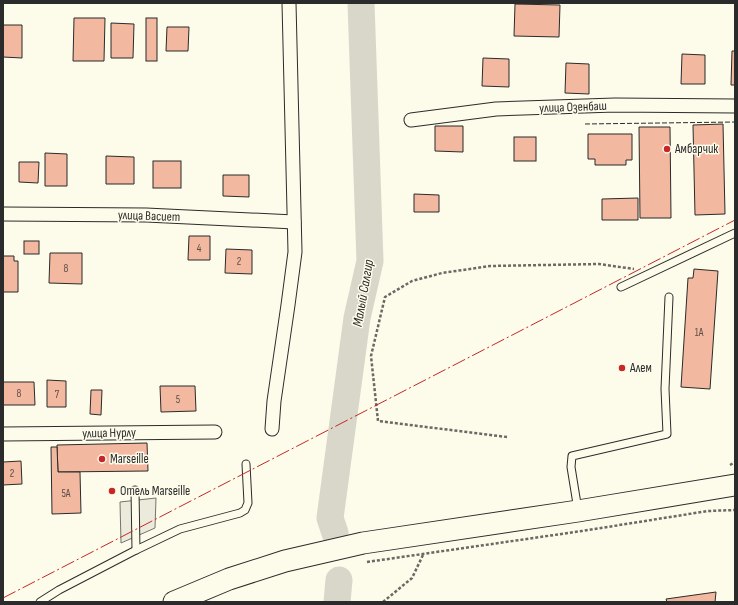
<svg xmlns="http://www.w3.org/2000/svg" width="738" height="605" font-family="'Sofia Sans Condensed',sans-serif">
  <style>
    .parking { fill: #eceadb; stroke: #74746e }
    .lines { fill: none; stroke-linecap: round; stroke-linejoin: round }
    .river { stroke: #d8d7c9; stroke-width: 27 }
    .building { fill: #f2b8a0; stroke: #2b2b2b }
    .lane-casing { stroke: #2b2b2b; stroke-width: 9 }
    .street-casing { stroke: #2b2b2b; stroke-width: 15 }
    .primary-casing { stroke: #2b2b2b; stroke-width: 23 }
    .path { stroke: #6a6964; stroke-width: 2.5; stroke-dasharray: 3 2; stroke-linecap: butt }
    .lane { stroke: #fdfbea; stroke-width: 7 }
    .street { stroke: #fdfbea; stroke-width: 13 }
    .primary { stroke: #fdfbea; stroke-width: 21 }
    .fence { stroke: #2b2b2b; stroke-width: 1; stroke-dasharray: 5 2; stroke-linecap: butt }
    .power { stroke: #c62828; stroke-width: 1; stroke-dasharray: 14 3 2 3; stroke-linecap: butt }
    .poi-dot { fill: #c62828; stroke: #fdfbea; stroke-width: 1.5 }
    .labels { text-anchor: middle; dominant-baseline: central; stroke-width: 3; stroke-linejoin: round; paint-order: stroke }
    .number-label { font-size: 11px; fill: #5d4e48 }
    .street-label { font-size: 13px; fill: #2b2b2b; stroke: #fdfbea }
    .poi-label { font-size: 13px; fill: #2b2b2b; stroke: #fdfbea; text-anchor: start }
    .water-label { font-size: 14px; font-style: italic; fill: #2b2b2b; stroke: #fdfbea }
  </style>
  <rect width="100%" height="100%" fill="#fdfbea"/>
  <path class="parking" d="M156,498L155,528L121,543L120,502Z"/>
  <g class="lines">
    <g class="river">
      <path d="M335,533L330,518L357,318L370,261L361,3"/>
      <path d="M337,602L339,580"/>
    </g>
  </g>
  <g class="building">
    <path d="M515,4L560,5L559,37L514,36Z"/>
    <path d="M74,18H105L104,61H73Z"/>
    <rect x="146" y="18" width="11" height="43"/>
    <path d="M111,23L134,24L133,58H111Z"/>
    <path d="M3,25H22V58L3,57Z"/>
    <path d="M167,27H189L188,51H166Z"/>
    <path d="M732,51H735V85H731Z"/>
    <path d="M682,54L705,55V84H681Z"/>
    <path d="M483,58L509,59V87L482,86Z"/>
    <path d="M566,63L589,64V94L565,93Z"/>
    <path d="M723,124L725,214L695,215L693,125Z"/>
    <path d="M435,126H463V152L435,151Z"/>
    <path d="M639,127H670L671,218H640Z"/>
    <path d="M588,134H632V160H626V165H595V159H588Z"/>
    <rect x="514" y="137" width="22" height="24"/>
    <path d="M45,153L67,154V186H45Z"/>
    <path d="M106,156L134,157V184H106Z"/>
    <rect x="153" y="161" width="28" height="27"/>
    <path d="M19,162H39L38,183L19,182Z"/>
    <path d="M223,175H249V197L223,196Z"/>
    <path d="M414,194L439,195V212H414Z"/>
    <path d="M638,198V220H602V199Z"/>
    <path d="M189,236H210V260H188Z"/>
    <rect x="24" y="241" width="15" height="13"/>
    <path d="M226,249L252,250V274L225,273Z"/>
    <path d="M50,253H82V284L49,283Z"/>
    <path d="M3,256H14V261H18V292H3Z"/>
    <path d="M694,269L718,271L710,389L681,387L688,278H693Z"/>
    <path d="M47,380L66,381V407H47Z"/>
    <path d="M3,382H34L35,405H3Z"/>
    <path d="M160,386H195L196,411L161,412Z"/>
    <path d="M91,390H102L101,415L90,414Z"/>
    <path d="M147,443L148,471L58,472L57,445Z"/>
    <path d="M51,447H57L58,472H80L81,513L52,514Z"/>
    <path d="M21,461L22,484L3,485V462Z"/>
    <path d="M716,592L715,602H667L666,599Z"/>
  </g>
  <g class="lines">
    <defs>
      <g id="lane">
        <path d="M621,287L735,233"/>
        <path d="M135,490L136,550"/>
        <path d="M578,510L571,467L572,456L667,434L665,389L669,297"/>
        <path d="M40,602L59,590L136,550L180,529L240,513L245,510L248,503L246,464"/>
      </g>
      <g id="street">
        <path d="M411,120L496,109L615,105L735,106"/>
        <path d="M3,214L146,215L294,222"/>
        <path d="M272,429L274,401L288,305L295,252L289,3"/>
        <path d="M3,434L215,432"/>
      </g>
      <path id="primary" d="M174,602L229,579L285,561L363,543L578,511L735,485"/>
    </defs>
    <use href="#lane" class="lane-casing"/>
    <use href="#street" class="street-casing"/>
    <use href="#primary" class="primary-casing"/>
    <g class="path">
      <path d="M507,437L378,421L371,356L385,297L412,281L442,273L490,266L599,264L634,269"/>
      <path d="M730,465L735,462"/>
      <path d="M367,562L582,531L708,511L735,510"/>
      <path d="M383,602L412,578L423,555"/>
    </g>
    <use href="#lane" class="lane"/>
    <use href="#street" class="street"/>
    <use href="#primary" class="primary"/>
    <path class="fence" d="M585,124L735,122"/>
    <path class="power" d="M3,598L735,220"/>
  </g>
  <g class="poi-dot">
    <circle cx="667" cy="149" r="4"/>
    <circle cx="622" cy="368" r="4"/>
    <circle cx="102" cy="459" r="4"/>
    <circle cx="112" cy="491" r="4"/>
  </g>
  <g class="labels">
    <g class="number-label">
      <text x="199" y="248">4</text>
      <text x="239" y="261">2</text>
      <text x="66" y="268">8</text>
      <text x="699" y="332">1А</text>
      <text x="19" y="393">8</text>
      <text x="57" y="394">7</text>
      <text x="178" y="399">5</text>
      <text x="12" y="473">2</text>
      <text x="66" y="493">5А</text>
    </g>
    <g class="street-label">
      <text transform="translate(573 107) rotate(-2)">улица Озенбаш</text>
      <text transform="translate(149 216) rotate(2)">улица Васиет</text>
      <text transform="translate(109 433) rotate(-1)">улица Нурлу</text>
    </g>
    <g class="poi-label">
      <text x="675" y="149">Амбарчик</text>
      <text x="630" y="368">Алем</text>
      <text x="110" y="459">Marseille</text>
      <text x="120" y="491">Отель Marseille</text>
    </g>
    <g class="water-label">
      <text transform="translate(363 293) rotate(-80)">Малый Салгир</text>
    </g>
  </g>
  <rect width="738" height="605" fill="none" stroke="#2b2b2b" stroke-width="8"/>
</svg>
